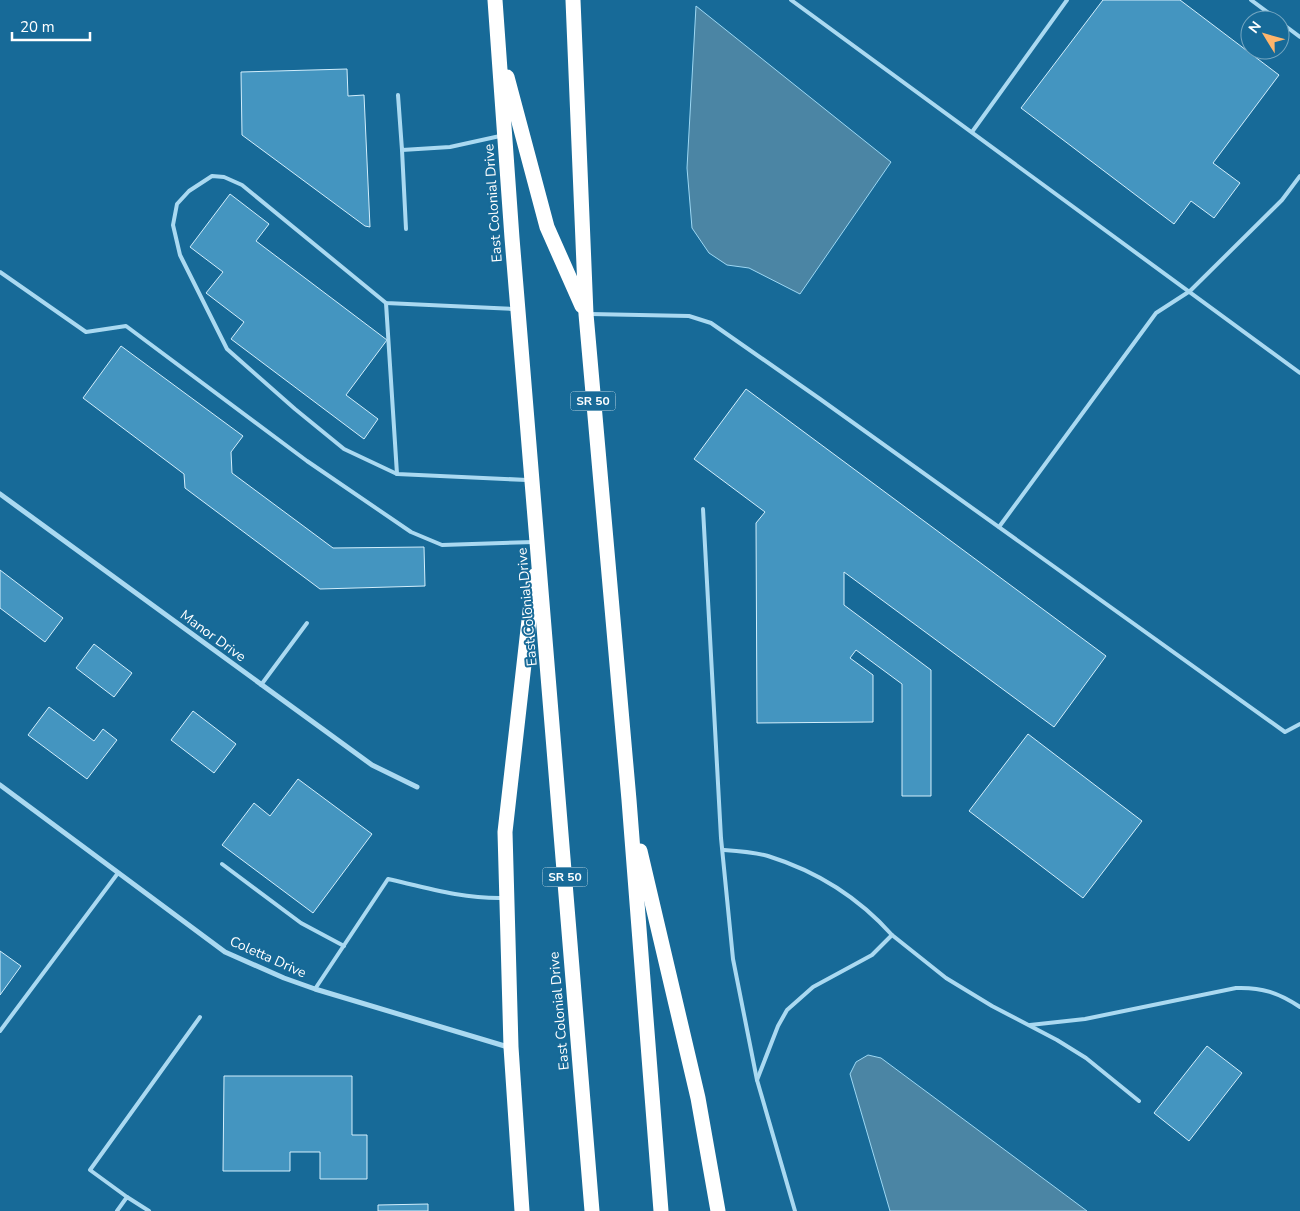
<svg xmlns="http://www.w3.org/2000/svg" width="1300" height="1211" font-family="'Nunito Sans',sans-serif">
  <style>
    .water { fill: #4b85a4; stroke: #9dd8f4 }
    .building { fill: #4495c0; stroke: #d2eefc }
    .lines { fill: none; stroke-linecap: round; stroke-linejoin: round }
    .lane { stroke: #aad9f1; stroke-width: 4 }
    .street { stroke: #aad9f1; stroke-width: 5 }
    .highway { stroke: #fff; stroke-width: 15 }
    .labels { text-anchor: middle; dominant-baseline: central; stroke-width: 4; stroke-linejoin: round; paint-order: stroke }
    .shield { fill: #176a98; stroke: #b9d2e0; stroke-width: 1 }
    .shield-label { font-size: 12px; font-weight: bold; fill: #fff }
    .street-label { font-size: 14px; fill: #fff; stroke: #176a98 }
  </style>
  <rect width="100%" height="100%" fill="#176a98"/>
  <g class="water">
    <path d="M696,6L891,162L800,294L749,268L727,265L709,253L692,228L687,168Z"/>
    <path d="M868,1055L881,1058L1087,1211H890L850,1074L856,1062Z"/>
  </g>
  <g class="building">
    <path d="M1103,0H1180L1279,75L1213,163L1240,183L1214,218L1191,201L1174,224L1021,108Z"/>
    <path d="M347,69L348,96L364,95L370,227L365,226L242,135L241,72Z"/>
    <path d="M230,194L269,224L256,241L387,340L346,395L378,419L364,439L231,339L244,322L206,293L223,272L190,247Z"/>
    <path d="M121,346L243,436L231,452L232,473L333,548L424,547L425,586L320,589L185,488L184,474L83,398Z"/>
    <path d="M746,389L1106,656L1054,727L844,572V605L931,670V796H902V684L856,650L850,658L873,675V722L757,723L756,523L765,512L694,459Z"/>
    <path d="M0,570L63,618L45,642L0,608Z"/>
    <path d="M94,644L132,673L114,697L76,668Z"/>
    <path d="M49,707L94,741L103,729L117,740L87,779L28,735Z"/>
    <path d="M193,711L236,744L214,773L171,740Z"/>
    <path d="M1028,734L1142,821L1083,898L969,811Z"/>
    <path d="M298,779L372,834L313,913L222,845L254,803L270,816Z"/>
    <path d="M0,951L21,966L0,995Z"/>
    <path d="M1207,1046L1242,1073L1189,1141L1154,1113Z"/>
    <path d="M224,1076H352V1135H367V1179H320V1152H290V1171H223Z"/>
    <path d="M428,1204V1211H378V1205Z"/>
  </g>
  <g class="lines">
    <g class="lane">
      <path d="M791,0L1300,373"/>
      <path d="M1251,0L1278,20"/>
      <path d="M1280,22L1300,37"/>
      <path d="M398,95L402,150L450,147L500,136"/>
      <path d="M972,132L1067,0"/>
      <path d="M402,150L406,229"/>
      <path d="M0,272L86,332L126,326L307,461L411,532L442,545L534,542"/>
      <path d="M386,303L397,474"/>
      <path d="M513,309L386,303L242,185L224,177L212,176L189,191L177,204L173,225L180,255L227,349L295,409L344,449L397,474L527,480"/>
      <path d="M590,314L689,316L711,323L820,399L1285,732L1300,724"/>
      <path d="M703,509L721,838L733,959L757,1080L795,1211"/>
      <path d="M999,527L1156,313L1190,291L1282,200L1300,176"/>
      <path d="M261,685L307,623"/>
      <path d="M723,850C738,851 754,852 768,856C816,871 859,898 892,935"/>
      <path d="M222,864L301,923L344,946"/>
      <path d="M315,989L388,879C427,888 464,899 504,898"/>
      <path d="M1030,1025L1085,1019L1236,988C1262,987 1279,993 1300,1007"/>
      <path d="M0,1031L118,873"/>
      <path d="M757,1080L778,1026L787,1010L813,987L872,955L892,935L946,978L992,1006L1057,1040L1086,1058L1139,1101"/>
      <path d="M127,1197L90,1170L200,1017"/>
      <path d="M117,1211L127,1197L149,1211"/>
    </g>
    <g class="street">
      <path d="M0,494L372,765L417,787"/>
      <path d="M0,785L225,952L284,978L315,989L508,1047"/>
    </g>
    <g class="highway">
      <path d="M495,0L512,238L592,1211"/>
      <path d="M573,0L586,314L629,800L661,1211"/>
      <path d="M507,77L547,227L582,306"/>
      <path d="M640,851L698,1098L718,1211"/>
      <path d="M522,1211L511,1047L505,832L534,576"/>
    </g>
  </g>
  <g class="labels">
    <g class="shield">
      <rect x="570.5" y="391.5" width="45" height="19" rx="4"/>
      <rect x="542.5" y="867.5" width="45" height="19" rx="4"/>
    </g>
    <g class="shield-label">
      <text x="593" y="401">SR 50</text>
      <text x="565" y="877">SR 50</text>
    </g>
    <g class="street-label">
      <text transform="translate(493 203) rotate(-94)">East Colonial Drive</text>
      <text transform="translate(527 607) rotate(-95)">East Colonial Drive</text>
      <text transform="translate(213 636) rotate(36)">Manor Drive</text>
      <text transform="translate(268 957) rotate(24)">Coletta Drive</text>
      <text transform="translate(559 1011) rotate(-95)">East Colonial Drive</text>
    </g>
  </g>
  <g transform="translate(1265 35) rotate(307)"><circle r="24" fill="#176a98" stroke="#74a6c1"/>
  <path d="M0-4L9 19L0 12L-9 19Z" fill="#ffb56b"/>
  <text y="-8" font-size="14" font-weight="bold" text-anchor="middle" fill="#ffffff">N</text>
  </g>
  <path d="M12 32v8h78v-8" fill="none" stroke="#ffffff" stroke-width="2.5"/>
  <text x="20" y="32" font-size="15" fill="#ffffff" stroke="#176a98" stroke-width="4" paint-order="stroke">20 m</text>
</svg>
